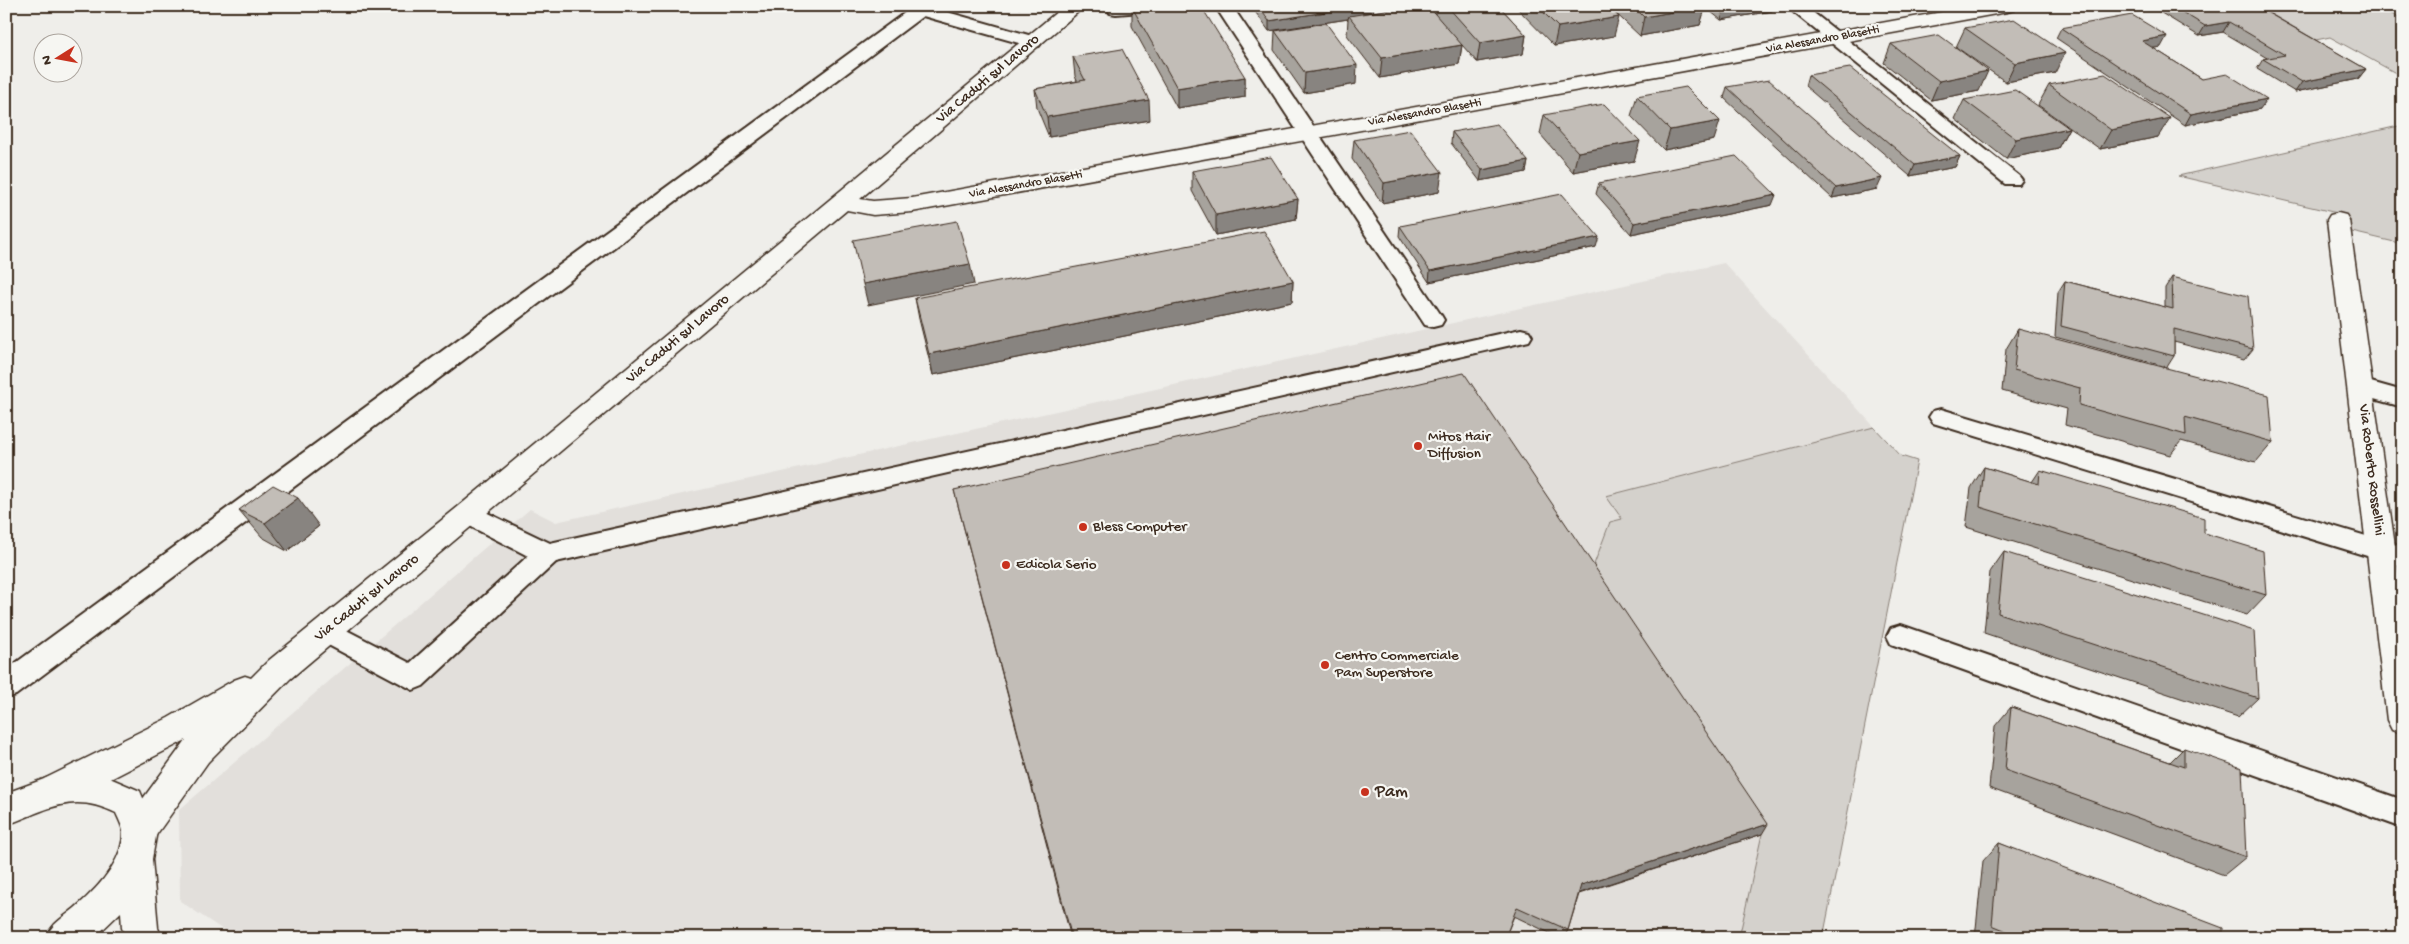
<svg xmlns="http://www.w3.org/2000/svg" width="2409" height="944" font-family="'Gochi Hand',sans-serif">
  <style>
    .built { fill: #e2dfdb }
    .green { fill: #d4d1cc; stroke: #887e75 }
    .lines { fill: none; stroke-linecap: round; stroke-linejoin: round }
    .lane-casing { stroke: #3b2a1e; stroke-width: 4 }
    .street-casing { stroke: #3b2a1e; stroke-width: 3 }
    .secondary-casing { stroke: #3b2a1e; stroke-width: 3 }
    .lane { fill: #f6f6f2; fill-rule: evenodd }
    .street { fill: #f6f6f2; fill-rule: evenodd }
    .secondary { fill: #f6f6f2; fill-rule: evenodd }
    .wall { fill: #a7a39d; stroke: #3b2a1e }
    .shaded-wall { fill: #888480; stroke: #3b2a1e }
    .building { fill: #c2bdb7; stroke: #3b2a1e }
    .poi-dot { fill: #c8321e; stroke: #f6f6f2; stroke-width: 2 }
    .labels { text-anchor: middle; dominant-baseline: central; stroke-width: 4.5; stroke-linejoin: round; paint-order: stroke }
    .far-street-label { font-size: 12px; fill: #3b2a1e; stroke: #f6f6f2 }
    .street-label { font-size: 15px; fill: #3b2a1e; stroke: #f6f6f2 }
    .poi-label { font-size: 15px; fill: #3b2a1e; stroke: #f6f6f2; text-anchor: start }
    .near-poi-label { font-size: 18px; fill: #3b2a1e; stroke: #f6f6f2; text-anchor: start }
  </style>
  <rect width="100%" height="100%" fill="#efeeea"/>
  <filter id="ink" filterUnits="userSpaceOnUse"><feTurbulence type="fractalNoise" baseFrequency=".02" numOctaves="2"/><feDisplacementMap in="SourceGraphic" scale="10" xChannelSelector="R" yChannelSelector="G"/><feConvolveMatrix kernelMatrix="1 2 1 2 8 2 1 2 1" color-interpolation-filters="sRGB"/></filter>
  <g filter="url(#ink)">
    <path class="built" d="M1724,263L1901,456L1917,461L1823,938H235L180,901L179,810L530,509L556,522Z"/>
    <g class="green">
      <path d="M2257,6H2377L2403,20V77L2330,37L2316,40Z"/>
      <path d="M2403,125V244L2339,229L2337,213L2178,176Z"/>
      <path d="M1874,427L1901,456L1917,461L1823,938H1739L1762,834L1590,575L1610,522L1622,519L1606,496Z"/>
    </g>
    <g class="lines">
      <defs>
        <g id="lane">
          <path d="M914,6H926L1039,38L1042,42L1039,46L1033,47L923,16L16,695L6,698V670Z"/>
          <path d="M1110,6H1161L1153,11L1116,14L1110,13L1108,9Z"/>
          <path d="M1215,6H1232L1441,315L1444,320L1441,325L1433,327L1425,325Z"/>
          <path d="M1786,6H1805L2019,176L2022,180L2019,184H2005Z"/>
          <path d="M1521,329L1529,331L1532,336L1529,341L556,562L423,686L413,690L317,639L313,631L317,623L327,620L410,663L528,556L460,521L456,514L460,507L469,504L550,543Z"/>
          <path d="M2360,379L2403,391V407L2352,393L2348,387L2352,381Z"/>
          <path d="M1941,409L2403,547V567L1933,423L1929,417L1933,411Z"/>
          <path d="M1901,625L2403,800V828L1891,644L1887,636L1891,628Z"/>
        </g>
        <g id="street">
          <path d="M1064,6H1085L860,199L873,201L912,198L1975,6H2016L2014,10L2007,12L912,212L873,215L847,210L290,679L208,762L152,841L140,846L128,841L123,830L128,819L186,740L68,801L56,805L44,801L39,790L44,779L168,718L234,680L245,676L251,678L268,661L459,506Z"/>
          <path d="M2338,213L2346,215L2349,220L2403,603V734L2392,730L2387,720L2327,220L2330,215Z"/>
        </g>
        <path id="secondary" d="M98,773L140,791L157,831L152,859L158,928L162,938H126L122,928L121,912L94,938H46C52,923 63,918 75,908C96,890 124,861 123,831C122,825 118,818 116,813C71,791 48,810 6,825V793L55,775Z"/>
      </defs>
      <use href="#lane" class="lane-casing"/>
      <use href="#street" class="street-casing"/>
      <use href="#secondary" class="secondary-casing"/>
      <use href="#lane" class="lane"/>
      <use href="#street" class="street"/>
      <use href="#secondary" class="secondary"/>
    </g>
    <g class="wall">
      <path d="M1012,6H1022L1020,8Z"/>
      <path d="M1251,6H1374L1373,12L1410,6H1499L1526,35L1523,54L1477,62L1462,45L1459,64L1380,78L1347,35L1348,19L1269,31Z"/>
      <path d="M1515,6H1607L1614,36L1554,46Z"/>
      <path d="M1608,6H1774L1772,11L1721,20L1705,7L1700,25L1640,36Z"/>
      <path d="M2160,6H2256L2366,69L2358,79L2295,92L2257,69L2263,59L2267,58L2223,32L2199,36L2158,11Z"/>
      <path d="M1132,7L1245,77V97L1177,108L1132,26Z"/>
      <path d="M1965,28L2055,73L2006,82L1956,47Z"/>
      <path d="M2061,28L2161,47L2153,48L2202,79L2260,109L2185,125L2056,38Z"/>
      <path d="M1275,31L1356,84L1304,93L1274,50Z"/>
      <path d="M1891,44L1979,91L1931,100L1884,63Z"/>
      <path d="M1073,57L1150,120L1049,137L1037,108L1035,89L1077,81L1075,76Z"/>
      <path d="M1808,75L1960,156L1955,167L1910,176L1805,86Z"/>
      <path d="M2049,85L2158,137L2100,149L2038,105Z"/>
      <path d="M1727,87L1877,189L1832,198L1724,98Z"/>
      <path d="M1637,96L1714,140L1664,150L1631,116Z"/>
      <path d="M1964,100L2069,128L2058,148L2006,159L1955,119Z"/>
      <path d="M1544,115L1634,161L1573,172L1540,134Z"/>
      <path d="M1452,132L1528,161L1526,172L1480,181L1451,143Z"/>
      <path d="M1354,140L1439,192L1382,203L1352,159Z"/>
      <path d="M1192,171L1298,199L1296,219L1216,235L1192,191Z"/>
      <path d="M1599,183L1772,205L1631,234L1596,194Z"/>
      <path d="M1400,226L1596,247L1429,282L1399,236Z"/>
      <path d="M2172,277L2253,349L2244,360L2174,342V356L2167,367L2055,337L2058,292L2065,281L2165,307V288Z"/>
      <path d="M1293,281L1292,302L933,375L919,319L915,298Z"/>
      <path d="M2018,329L2273,442L2256,462L2181,441L2170,455L2065,425L2067,409L2002,391L2006,349Z"/>
      <path d="M1984,467L2032,482L2040,470L2204,533L2266,595L2247,615L1966,527L1971,488Z"/>
      <path d="M954,490L1762,834L1579,894L1568,930L1564,938H1560L1514,916L1505,938H1071Z"/>
      <path d="M239,510L319,526L287,551L262,537Z"/>
      <path d="M2004,552L2258,698L2238,717L1984,633L1990,572Z"/>
      <path d="M2011,707L2170,762L2184,748L2246,857L2224,875L1989,788L1995,726Z"/>
      <path d="M1999,843L2223,938H1975L1983,861Z"/>
    </g>
    <g class="shaded-wall">
      <path d="M1363,6H1374L1373,15L1349,16L1348,19L1269,31V21Z"/>
      <path d="M1422,6H1436L1435,15Z"/>
      <path d="M1706,6L1700,25L1640,36L1644,17Z"/>
      <path d="M1725,6H1774L1772,11L1721,20Z"/>
      <path d="M1619,17L1614,36L1554,46L1558,27Z"/>
      <path d="M2229,22L2223,32L2199,36L2205,26Z"/>
      <path d="M1526,35L1523,54L1477,62L1480,43Z"/>
      <path d="M2167,36L2161,47L2136,51L2142,41Z"/>
      <path d="M1462,45L1459,64L1380,78L1382,58Z"/>
      <path d="M2065,53L2055,73L2006,82L2015,63Z"/>
      <path d="M1357,65L1356,84L1304,93L1305,73Z"/>
      <path d="M2366,69L2358,79L2295,92L2302,82Z"/>
      <path d="M1988,71L1979,91L1931,100L1939,81Z"/>
      <path d="M1245,77V97L1177,108V88Z"/>
      <path d="M2267,99L2260,109L2185,125L2191,114Z"/>
      <path d="M1149,100L1150,120L1049,137L1047,117Z"/>
      <path d="M2170,118L2158,137L2100,149L2111,130Z"/>
      <path d="M1720,121L1714,140L1664,150L1670,130Z"/>
      <path d="M2069,128L2058,148L2006,159L2016,139Z"/>
      <path d="M1640,141L1634,161L1573,172L1578,152Z"/>
      <path d="M1960,156L1955,167L1910,176L1915,165Z"/>
      <path d="M1528,161L1526,172L1480,181L1482,170Z"/>
      <path d="M1442,172L1439,192L1382,203L1384,183Z"/>
      <path d="M1882,178L1877,189L1832,198L1836,188Z"/>
      <path d="M1776,195L1772,205L1631,234L1634,223Z"/>
      <path d="M1298,199L1296,219L1216,235V215Z"/>
      <path d="M1599,237L1596,247L1429,282L1430,271Z"/>
      <path d="M970,264L974,284L868,305L863,284Z"/>
      <path d="M1293,281L1292,302L933,375L929,354Z"/>
      <path d="M298,498L319,526L287,551L265,523Z"/>
      <path d="M1768,824L1762,834L1577,894L1581,885Z"/>
    </g>
    <g class="building">
      <path d="M1139,6H1201L1245,77L1177,88L1132,7Z"/>
      <path d="M1258,6H1363L1269,21Z"/>
      <path d="M1410,6H1428L1462,45L1382,58L1349,16Z"/>
      <path d="M1447,6H1499L1526,35L1480,43Z"/>
      <path d="M1537,6H1607L1619,17L1558,27Z"/>
      <path d="M1633,6H1706L1644,17Z"/>
      <path d="M2172,6H2256L2366,69L2302,82L2263,59L2285,55L2229,22L2205,26Z"/>
      <path d="M2132,15L2167,36L2142,41L2202,79L2227,74L2267,99L2191,114L2061,28Z"/>
      <path d="M2014,19L2065,53L2015,63L1965,28Z"/>
      <path d="M1326,23L1357,65L1305,73L1275,31Z"/>
      <path d="M1939,35L1988,71L1939,81L1891,44Z"/>
      <path d="M1122,49L1149,100L1047,117L1035,89L1085,80L1073,57Z"/>
      <path d="M1850,68L1960,156L1915,165L1808,75Z"/>
      <path d="M2105,74L2170,118L2111,130L2049,85Z"/>
      <path d="M1769,80L1882,178L1836,188L1727,87Z"/>
      <path d="M1686,87L1720,121L1670,130L1637,96Z"/>
      <path d="M2015,90L2069,128L2016,139L1964,100Z"/>
      <path d="M1604,104L1640,141L1578,152L1544,115Z"/>
      <path d="M1497,124L1528,161L1482,170L1452,132Z"/>
      <path d="M1410,130L1442,172L1384,183L1354,140Z"/>
      <path d="M1736,156L1776,195L1634,223L1599,183Z"/>
      <path d="M1271,157L1298,199L1216,215L1192,171Z"/>
      <path d="M1562,194L1599,237L1430,271L1400,226Z"/>
      <path d="M957,221L970,264L863,284L853,240Z"/>
      <path d="M1264,231L1293,281L929,354L915,298Z"/>
      <path d="M2172,277L2248,296L2253,349L2174,329V356L2061,326L2065,281L2173,309Z"/>
      <path d="M2018,329L2269,395L2273,442L2185,417L2186,435L2079,405L2080,388L2014,370Z"/>
      <path d="M1464,373L1768,824L1581,885L1568,930L1517,907L1505,938H1072L954,490Z"/>
      <path d="M1984,467L2039,484L2040,470L2204,518V533L2263,551L2266,595L1980,507Z"/>
      <path d="M273,485L298,498L265,523L239,510Z"/>
      <path d="M2004,552L2254,631L2258,698L1998,613Z"/>
      <path d="M2011,707L2184,767V748L2242,768L2246,857L2005,770Z"/>
      <path d="M1999,843L2223,928V938H2024L1992,925Z"/>
    </g>
  </g>
  <g class="poi-dot">
    <circle cx="1418" cy="446" r="5"/>
    <circle cx="1083" cy="527" r="5"/>
    <circle cx="1006" cy="565" r="5"/>
    <circle cx="1325" cy="665" r="5"/>
    <circle cx="1365" cy="792" r="5"/>
  </g>
  <g class="labels">
    <g class="far-street-label">
      <text transform="translate(1823 40) rotate(-10)">Via Alessandro Blasetti</text>
      <text transform="translate(1425 113) rotate(-10)">Via Alessandro Blasetti</text>
      <text transform="translate(1026 185) rotate(-10)">Via Alessandro Blasetti</text>
    </g>
    <g class="street-label">
      <text transform="translate(988 79) rotate(-40)">Via Caduti sul Lavoro</text>
      <text transform="translate(678 339) rotate(-40)">Via Caduti sul Lavoro</text>
      <text transform="translate(2371 470) rotate(83)">Via Roberto Rossellini</text>
      <text transform="translate(367 598) rotate(-39)">Via Caduti sul Lavoro</text>
    </g>
    <g class="poi-label">
      <text x="1428" y="437">Mitos Hair<tspan x="1428" dy="17">Diffusion</tspan></text>
      <text x="1093" y="527">Bless Computer</text>
      <text x="1016" y="565">Edicola Serio</text>
      <text x="1335" y="656">Centro Commerciale<tspan x="1335" dy="17">Pam Superstore</tspan></text>
    </g>
    <g class="near-poi-label">
      <text x="1375" y="792">Pam</text>
    </g>
  </g>
  <rect width="2409" height="944" fill="none" stroke="#f6f6f2" stroke-width="25"/>
  <rect x="12" y="12" width="2384" height="919" fill="none" stroke="#3b2a1e" stroke-width="2" filter="url(#ink)"/>
  <g transform="translate(58 58) rotate(259)"><circle r="24" fill="#f6f6f2" stroke="#aba49d"/>
  <path d="M0-4L9 19L0 12L-9 19Z" fill="#c8321e"/>
  <text y="-8" font-size="14" font-weight="bold" text-anchor="middle" fill="#3b2a1e">N</text>
  </g>
</svg>
